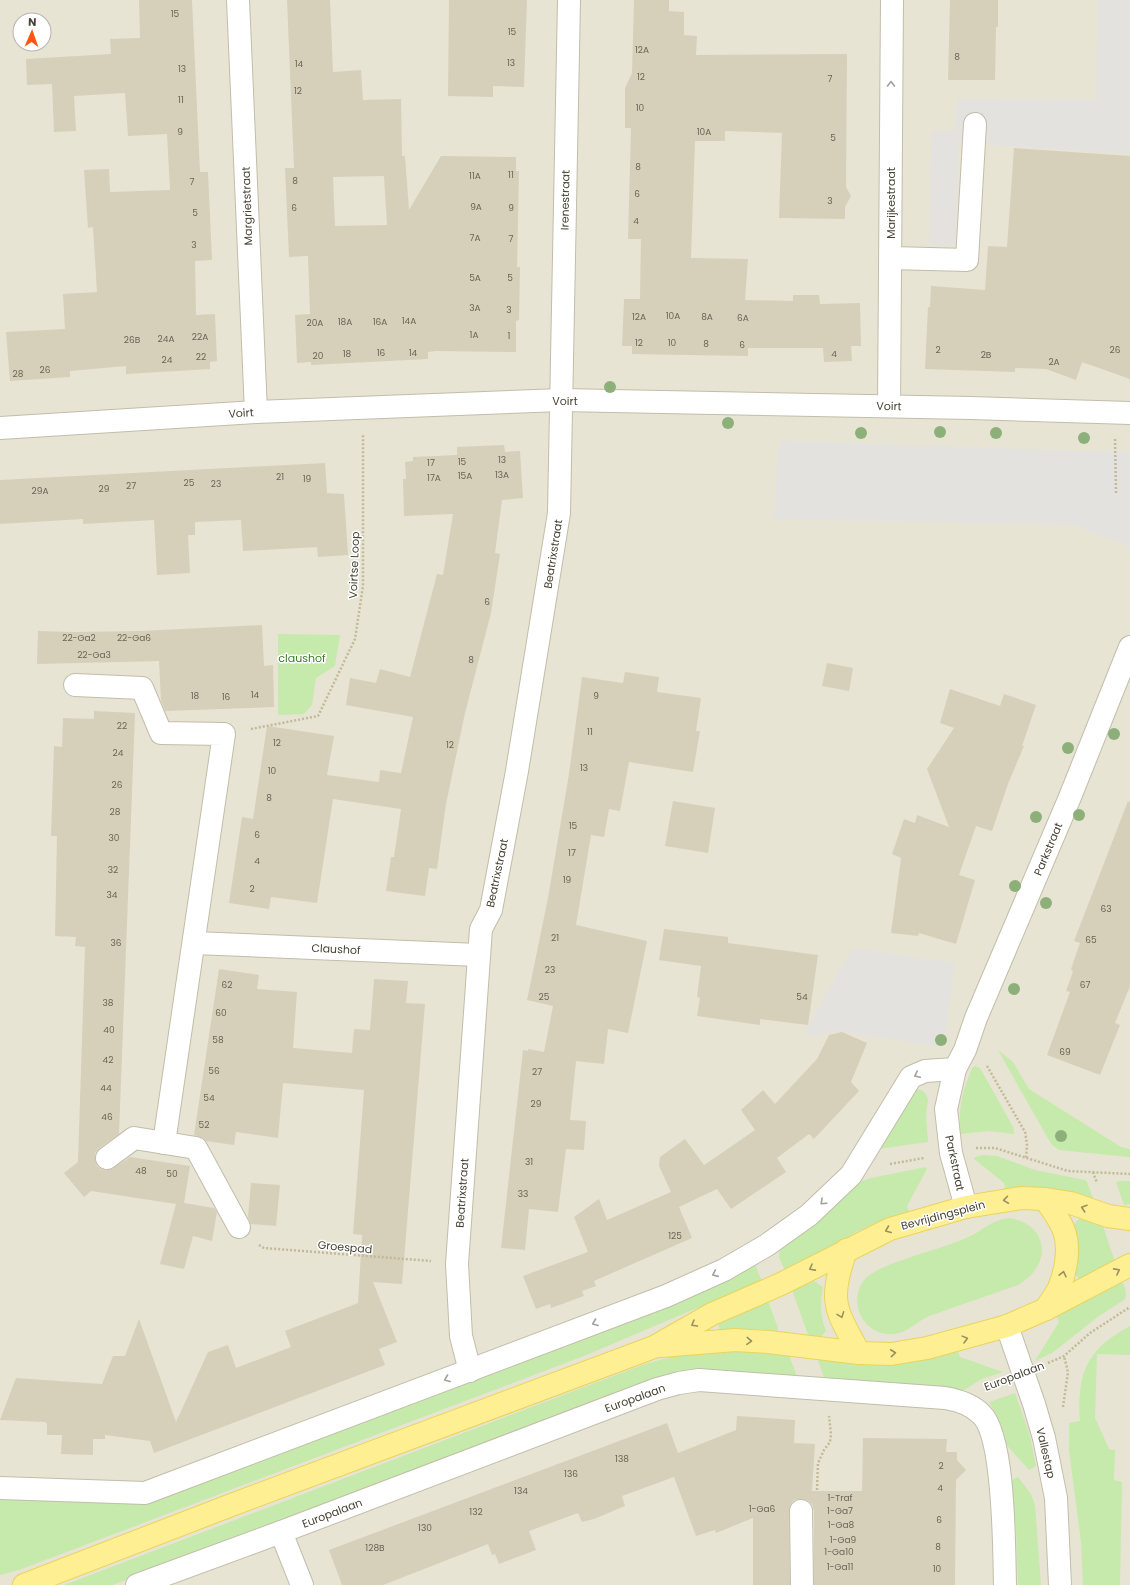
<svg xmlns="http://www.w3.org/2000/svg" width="1130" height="1585" font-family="Poppins,sans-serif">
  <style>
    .residential { fill: #e8e4d3; fill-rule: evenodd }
    .green { fill: #c5eaab }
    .parking { fill: #e4e2de }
    .building { fill: #d6cfba; fill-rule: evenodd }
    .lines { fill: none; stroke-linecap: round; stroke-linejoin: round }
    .minor-casing { stroke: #c2bdaa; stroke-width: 24 }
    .major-casing { stroke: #ead35d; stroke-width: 24 }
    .path { stroke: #c2b998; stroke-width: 2.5; stroke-dasharray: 2 2; stroke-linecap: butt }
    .minor { stroke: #fff; stroke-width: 22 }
    .major { stroke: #ffef93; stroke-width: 22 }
    .tree { fill: #8db07b }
    .oneway { stroke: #a2a09a }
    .oneway2 { stroke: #99905f }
    .labels { text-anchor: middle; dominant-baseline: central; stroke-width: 3; stroke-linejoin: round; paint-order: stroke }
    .number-label { font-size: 9px; fill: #6a6556 }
    .street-label { font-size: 11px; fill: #464234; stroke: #fff }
    .park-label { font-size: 11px; fill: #397b24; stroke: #fff }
  </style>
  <rect width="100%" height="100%" fill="#f4f1e5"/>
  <path class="residential" d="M0,0H1130V1585H0ZM20,20H44V44H20Z"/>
  <g class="green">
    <path d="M278,634L340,635L335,666L316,678L312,705L304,714L278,715Z"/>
    <path d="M998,1050L1013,1062L1029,1089L1121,1147L1130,1149V1157L1059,1150L1052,1145L1046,1135Z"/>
    <path d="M975,1066L980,1068L1013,1127L1014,1134L988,1131L961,1134C958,1107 962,1094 972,1068Z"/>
    <path d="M918,1089L923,1091L927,1096L928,1100L926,1115L928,1142L878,1149L913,1090Z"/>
    <path d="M982,1155L997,1156L1035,1170L1085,1180L1087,1182L1093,1198L1092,1199L1024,1189H1005L1004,1183L973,1158Z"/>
    <path d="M926,1167L927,1169L907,1206L909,1212L873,1224L854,1233L823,1253L785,1271L779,1257L780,1250L805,1231L852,1187L859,1182L871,1178Z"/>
    <path d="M1121,1181H1130V1204L1124,1205L1116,1182Z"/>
    <path d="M1081,1216L1102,1223L1115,1262L1083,1281L1074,1274C1080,1257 1079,1242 1074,1225Z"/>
    <path d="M1010,1218C1050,1225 1052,1266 1018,1285L929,1316C916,1322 909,1332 894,1334C864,1337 846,1302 865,1279C879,1263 943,1249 966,1238C984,1231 989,1220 1010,1218Z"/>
    <path d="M755,1264L762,1282L760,1285L697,1308L584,1356L19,1570L0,1575V1499L131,1504L155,1501L170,1496L649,1313Z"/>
    <path d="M814,1281L823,1287C820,1303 820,1316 826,1331L819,1339L809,1337L793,1293L794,1290Z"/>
    <path d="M1121,1281C1125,1285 1128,1295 1124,1300L1099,1316L1052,1353L1035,1361L1059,1322L1057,1316Z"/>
    <path d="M768,1301L778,1328L777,1331L756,1329L720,1331L717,1320Z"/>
    <path d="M1130,1326V1355L1097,1354L1095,1418L1109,1449L1115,1450L1114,1480L1122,1482L1120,1585H1083L1081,1542L1069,1450V1423L1080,1421C1079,1411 1079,1402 1080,1393C1083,1358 1101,1342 1130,1326Z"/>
    <path d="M714,1349L788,1352L796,1374L794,1377L582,1407L113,1585H64L645,1364L686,1353Z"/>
    <path d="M958,1352L960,1357L1003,1372L982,1379L964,1390H959L827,1380L824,1377L818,1361L820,1359C871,1368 909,1364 958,1352Z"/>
    <path d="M1015,1393L1030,1436L1036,1466L1029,1470L1005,1443L997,1416L989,1402Z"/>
    <path d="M1018,1477L1031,1494L1035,1505L1041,1585H1018L1016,1528L1010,1481Z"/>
  </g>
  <g class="parking">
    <path d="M1098,0H1130V154L959,143L956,244L929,246L931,131H955L956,99L1096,100Z"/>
    <path d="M779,441L1130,452V547L1073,525L774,519Z"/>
    <path d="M852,948L956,963L943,1047L842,1032L803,1036Z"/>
  </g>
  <g class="building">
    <path d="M139,0H192L200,172H208L212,260L195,261L196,315L215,314L217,361L210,362V369L126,374V366L70,371V377L10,381L6,332L65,329L63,294L97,292L93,227L88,228L84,170L109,169L110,192L170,190L167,134L128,136L125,93L74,96L76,131L54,132L52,84L27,85L26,59L111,54L110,39L140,38Z"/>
    <path d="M287,0H330L333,72L361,70L363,100L401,99L402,156H405L409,210L441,156L516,157V171H519L517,267H520L519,320L516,321V352L436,351L428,352V359L311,365V362L297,363L295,315L310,314L308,256L289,257L285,168H294ZM384,176L387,225L335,226L333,177Z"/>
    <path d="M449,0H527L524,87L493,86V97L448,96Z"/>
    <path d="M634,0H669V11L684,12V35L697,36L696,55L847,54L846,187L851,196L845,207V219L779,218L782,133L725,131V141H695L691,258L748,259L745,300L793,301V295H819L820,304L860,303L861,346H851L852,361L824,362L823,348H748V356L632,354V346H622L624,299H640L641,239H628L631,128H625V88L632,73Z"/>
    <path d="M950,0H998V27H996L995,80H948Z"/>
    <path d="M1014,148L1130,156V379L1082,362L1076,380L1046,369L1015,368V372L925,369L928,307H930L931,286L985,290L988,246L1007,247Z"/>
    <path d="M504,445L505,452L520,451L523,498L502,500L495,553L500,554L491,613L465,713L446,804L437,869L429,868L425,896L386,891L391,857H394L401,809L333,799L317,903L271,897L269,909L229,903L242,817L253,819L267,726L334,736L327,775L379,782L380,770L401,773L413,717L346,705L350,678L376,683L380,669L410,677L437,574L443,575L453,514L404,516L403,479H406L405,462L413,461V457L457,455V447Z"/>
    <path d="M325,463L327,493L344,494L348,555L318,557L317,547L243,551L241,520L195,522V535H188L190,573L157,575L154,520L83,524V519L0,524V480Z"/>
    <path d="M262,625L264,666L273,665L274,707L165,711L161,700L159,661L37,664L38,631L72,632L141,631Z"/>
    <path d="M827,663L853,668L849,691L822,686Z"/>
    <path d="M625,672L659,677L657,692L701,698L696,731H700L693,772L629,762L620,811L609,809L604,837L591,835L576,925L647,941L628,1033L608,1029L604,1064L576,1061L570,1120L586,1121L584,1150L566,1149L558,1212L529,1209L525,1250L501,1248L523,1050L528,1051V1049L544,1052L553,1006L527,1000L548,898L569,774L582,677L623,683Z"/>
    <path d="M950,689L1000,706L1004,694L1036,705L1022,746H1024L1008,784L992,831L976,826L959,875L975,880L956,944L919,933L918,936L891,933L901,858L892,854L904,819L915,823L917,815L949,827L927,769L954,728L940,723Z"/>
    <path d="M94,711L135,713L119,1134L99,1148L95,1153V1160L97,1166L102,1170H108L114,1168L130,1157L190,1166L184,1203L214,1208L217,1212L212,1241L193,1236L184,1269L160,1264L176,1204L91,1191L84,1197L64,1173L78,1162L85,947L75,946L76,937L55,936L57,836H51L54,746L62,747L63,718L94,719Z"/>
    <path d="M673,801L715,808L708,853L665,846Z"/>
    <path d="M1128,801L1130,802V986L1115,1023L1120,1025L1100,1075L1047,1055L1070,992L1066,991L1073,972L1071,969L1080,943L1074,941Z"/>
    <path d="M664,929L728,937V943L818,955L808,1025L760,1019V1025L697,1016L700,998L697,997L701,966L659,960Z"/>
    <path d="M219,969L259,975L257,989L297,992L293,1048L352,1053L354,1029L370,1030L374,979L408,981L406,1003L425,1004L402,1284L373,1282L397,1342L379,1349L385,1365L154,1453L150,1441L105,1435V1439H93V1455L61,1454L62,1435H47V1424L45,1422L0,1420L16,1378L102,1384L113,1356H125L139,1319L176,1422L208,1352L228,1345L236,1368L291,1347L285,1331L358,1303L362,1235L353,1234L364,1090L283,1083L278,1138L236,1132L234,1145L206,1141L203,1138L194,1135Z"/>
    <path d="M842,1032L867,1043L851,1082L859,1091L814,1139L809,1134L777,1158L786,1172L731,1209L717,1189L679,1207L692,1238L594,1281L596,1286L582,1291L584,1296L551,1308L550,1304L536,1309L523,1276L588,1252L574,1217L599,1199L607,1220L671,1192L659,1166L660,1157L685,1139L704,1165L729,1148L755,1130L741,1110L763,1090L775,1104L817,1059L829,1035Z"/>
    <path d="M251,1183L280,1185L276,1226L251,1224L248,1217Z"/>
    <path d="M737,1416L795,1420L794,1443L815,1444L812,1491H862L863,1438L947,1439L946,1452H957V1460L966,1470L956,1480L955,1585H814V1511L812,1504L807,1500L801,1499L794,1500L790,1505L789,1511L790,1585H753V1518L716,1533L715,1530L696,1536L674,1477L622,1496L625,1506L594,1519L582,1522L578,1513L529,1531L536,1550L499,1564L495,1554L492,1555L488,1544L383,1585H342L329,1550L667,1423L678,1453L736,1430Z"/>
  </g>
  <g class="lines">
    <defs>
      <g id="minor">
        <path d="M238,0L256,412"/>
        <path d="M891,258L967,260L975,124"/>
        <path d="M889,406L892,0"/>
        <path d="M0,428L256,412L561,400L971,408L1130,413"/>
        <path d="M75,685L142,688L161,733L224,734L164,1143"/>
        <path d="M195,943L478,955"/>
        <path d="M107,1158L134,1138L196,1148L239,1227"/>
        <path d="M966,1207L951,1153L946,1109L955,1069L965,1050L976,1018L1070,797L1130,647"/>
        <path d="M1007,1326L1034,1404L1044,1438L1056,1498L1060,1585"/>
        <path d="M470,1371L461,1336L457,1264L481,929L491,910L517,771L559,513L569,0"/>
        <path d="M0,1488L145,1493L666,1296L724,1270L767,1245L809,1215L851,1175L911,1077L925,1071L955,1069"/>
        <path d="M801,1511L802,1585"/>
        <path d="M281,1532L302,1585"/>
        <path d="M137,1585L281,1532L657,1389L679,1383L699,1380L945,1398C957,1400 971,1404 981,1414C1005,1436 1004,1550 1005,1585"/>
      </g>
      <g id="major">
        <path d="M1045,1199C1052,1210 1060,1219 1064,1231C1070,1247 1066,1270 1060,1285C1058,1293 1050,1301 1046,1309"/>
        <path d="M846,1250C841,1265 836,1280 836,1296C836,1316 851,1336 859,1353"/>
        <path d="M661,1346L735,1340L769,1342L859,1353L891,1354L927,1348L1007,1326L1046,1309L1130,1265"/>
        <path d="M24,1585L234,1504L654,1347L712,1314L781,1284L890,1229L966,1207L1021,1198L1045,1199L1071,1203L1108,1216L1130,1219"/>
      </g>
    </defs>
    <use href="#minor" class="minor-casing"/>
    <use href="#major" class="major-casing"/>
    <g class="path">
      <path d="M1115,439L1116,493"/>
      <path d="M251,729L318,716L355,639L363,586V434"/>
      <path d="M987,1066L1025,1132L1027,1145L1026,1158"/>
      <path d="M976,1148H995L1068,1171L1130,1174"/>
      <path d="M890,1164L924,1158"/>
      <path d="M1093,1172L1097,1183"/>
      <path d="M259,1245L264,1248L431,1261"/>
      <path d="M1048,1363L1064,1356L1090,1333L1130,1307"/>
      <path d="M988,1385L998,1381"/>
      <path d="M1063,1407L1068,1372L1064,1356"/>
      <path d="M817,1490L818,1463L824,1450L830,1442L831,1434L829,1416"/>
    </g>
    <use href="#minor" class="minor"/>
    <use href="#major" class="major"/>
  </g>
  <g class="tree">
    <circle cx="610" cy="387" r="6"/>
    <circle cx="728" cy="423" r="6"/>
    <circle cx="940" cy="432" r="6"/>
    <circle cx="861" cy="433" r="6"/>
    <circle cx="996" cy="433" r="6"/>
    <circle cx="1084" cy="438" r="6"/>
    <circle cx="1114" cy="734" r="6"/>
    <circle cx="1068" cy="748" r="6"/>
    <circle cx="1079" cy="815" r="6"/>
    <circle cx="1036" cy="817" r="6"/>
    <circle cx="1015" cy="886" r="6"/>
    <circle cx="1046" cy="903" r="6"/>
    <circle cx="1014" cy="989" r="6"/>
    <circle cx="941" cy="1040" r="6"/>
    <circle cx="1061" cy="1136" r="6"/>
  </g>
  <defs><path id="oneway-chevron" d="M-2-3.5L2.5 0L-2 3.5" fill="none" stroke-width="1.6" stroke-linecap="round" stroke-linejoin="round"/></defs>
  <g class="oneway">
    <use href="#oneway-chevron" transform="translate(891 84) rotate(-89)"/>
    <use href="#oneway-chevron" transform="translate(917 1075) rotate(155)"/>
    <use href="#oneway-chevron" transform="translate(823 1202) rotate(137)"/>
    <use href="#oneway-chevron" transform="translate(715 1274) rotate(156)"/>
    <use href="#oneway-chevron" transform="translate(595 1323) rotate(159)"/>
    <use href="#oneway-chevron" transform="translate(447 1379) rotate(159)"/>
  </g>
  <g class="oneway2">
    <use href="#oneway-chevron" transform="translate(1006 1200) rotate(172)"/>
    <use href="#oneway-chevron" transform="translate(1084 1208) rotate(-162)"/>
    <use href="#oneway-chevron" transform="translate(888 1230) rotate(158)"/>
    <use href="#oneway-chevron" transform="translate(812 1268) rotate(152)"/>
    <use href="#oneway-chevron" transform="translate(1117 1271) rotate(-28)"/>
    <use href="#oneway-chevron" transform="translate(1063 1274) rotate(-77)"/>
    <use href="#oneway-chevron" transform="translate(841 1315) rotate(69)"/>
    <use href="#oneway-chevron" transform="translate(694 1324) rotate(150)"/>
    <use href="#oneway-chevron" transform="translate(965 1339) rotate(-15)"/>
    <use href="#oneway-chevron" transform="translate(749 1341) rotate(3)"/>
    <use href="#oneway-chevron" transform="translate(893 1353) rotate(-6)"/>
  </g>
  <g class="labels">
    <g class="number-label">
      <text x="175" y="14">15</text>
      <text x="512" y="32">15</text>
      <text x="642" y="50">12A</text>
      <text x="957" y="57">8</text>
      <text x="511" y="63">13</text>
      <text x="299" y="64">14</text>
      <text x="182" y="69">13</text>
      <text x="641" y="77">12</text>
      <text x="830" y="79">7</text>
      <text x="298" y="91">12</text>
      <text x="181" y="100">11</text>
      <text x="640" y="108">10</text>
      <text x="180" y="132">9</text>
      <text x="704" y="132">10A</text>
      <text x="833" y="138">5</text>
      <text x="638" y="167">8</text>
      <text x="511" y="175">11</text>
      <text x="475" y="176">11A</text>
      <text x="295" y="181">8</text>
      <text x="192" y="182">7</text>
      <text x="637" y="194">6</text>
      <text x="830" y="201">3</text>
      <text x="476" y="207">9A</text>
      <text x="294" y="208">6</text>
      <text x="511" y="208">9</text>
      <text x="195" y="213">5</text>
      <text x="636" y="221">4</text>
      <text x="475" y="238">7A</text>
      <text x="511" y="239">7</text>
      <text x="194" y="245">3</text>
      <text x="475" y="278">5A</text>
      <text x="510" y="278">5</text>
      <text x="475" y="308">3A</text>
      <text x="509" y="310">3</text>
      <text x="673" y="316">10A</text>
      <text x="639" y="317">12A</text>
      <text x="707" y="317">8A</text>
      <text x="743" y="318">6A</text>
      <text x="409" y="321">14A</text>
      <text x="345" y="322">18A</text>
      <text x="380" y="322">16A</text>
      <text x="315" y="323">20A</text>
      <text x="474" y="335">1A</text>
      <text x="509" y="336">1</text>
      <text x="200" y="337">22A</text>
      <text x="166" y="339">24A</text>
      <text x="132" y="340">26B</text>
      <text x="639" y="343">12</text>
      <text x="672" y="343">10</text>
      <text x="706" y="344">8</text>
      <text x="742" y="345">6</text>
      <text x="938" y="350">2</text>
      <text x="1115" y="350">26</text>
      <text x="381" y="353">16</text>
      <text x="413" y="353">14</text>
      <text x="347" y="354">18</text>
      <text x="834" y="354">4</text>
      <text x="986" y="355">2B</text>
      <text x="318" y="356">20</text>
      <text x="201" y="357">22</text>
      <text x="167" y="360">24</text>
      <text x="1054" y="362">2A</text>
      <text x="45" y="370">26</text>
      <text x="18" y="374">28</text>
      <text x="502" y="460">13</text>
      <text x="462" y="462">15</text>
      <text x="431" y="463">17</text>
      <text x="502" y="475">13A</text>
      <text x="465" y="476">15A</text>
      <text x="280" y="477">21</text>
      <text x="434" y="478">17A</text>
      <text x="307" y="479">19</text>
      <text x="189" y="483">25</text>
      <text x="216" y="484">23</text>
      <text x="131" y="486">27</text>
      <text x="104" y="489">29</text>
      <text x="40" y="491">29A</text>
      <text x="487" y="602">6</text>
      <text x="79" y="638">22-Ga2</text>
      <text x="134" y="638">22-Ga6</text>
      <text x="94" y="655">22-Ga3</text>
      <text x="471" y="660">8</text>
      <text x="255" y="695">14</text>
      <text x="195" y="696">18</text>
      <text x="596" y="696">9</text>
      <text x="226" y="697">16</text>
      <text x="122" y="726">22</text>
      <text x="590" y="732">11</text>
      <text x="277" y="743">12</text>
      <text x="450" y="745">12</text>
      <text x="118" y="753">24</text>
      <text x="584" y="768">13</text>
      <text x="272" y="771">10</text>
      <text x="117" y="785">26</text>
      <text x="269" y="798">8</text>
      <text x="115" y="812">28</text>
      <text x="573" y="826">15</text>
      <text x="257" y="835">6</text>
      <text x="114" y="838">30</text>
      <text x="572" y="853">17</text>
      <text x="257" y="861">4</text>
      <text x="113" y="870">32</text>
      <text x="567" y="880">19</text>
      <text x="252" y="889">2</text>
      <text x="112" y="895">34</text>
      <text x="1106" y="909">63</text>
      <text x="555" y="938">21</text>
      <text x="1091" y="940">65</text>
      <text x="116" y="943">36</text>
      <text x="550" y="970">23</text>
      <text x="227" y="985">62</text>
      <text x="1085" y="985">67</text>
      <text x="544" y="997">25</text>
      <text x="802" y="997">54</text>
      <text x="108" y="1003">38</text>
      <text x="221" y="1013">60</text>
      <text x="109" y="1030">40</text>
      <text x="218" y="1040">58</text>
      <text x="1065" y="1052">69</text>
      <text x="108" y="1060">42</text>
      <text x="214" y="1071">56</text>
      <text x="537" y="1072">27</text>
      <text x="106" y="1088">44</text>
      <text x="209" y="1098">54</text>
      <text x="536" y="1104">29</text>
      <text x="107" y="1117">46</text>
      <text x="204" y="1125">52</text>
      <text x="529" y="1162">31</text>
      <text x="141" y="1171">48</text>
      <text x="172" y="1174">50</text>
      <text x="523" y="1194">33</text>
      <text x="675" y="1236">125</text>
      <text x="622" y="1459">138</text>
      <text x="941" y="1466">2</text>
      <text x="571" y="1474">136</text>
      <text x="940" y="1488">4</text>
      <text x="521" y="1491">134</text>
      <text x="840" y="1498">1-Traf</text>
      <text x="762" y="1509">1-Ga6</text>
      <text x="840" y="1511">1-Ga7</text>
      <text x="476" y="1512">132</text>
      <text x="939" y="1520">6</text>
      <text x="841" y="1525">1-Ga8</text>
      <text x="425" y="1528">130</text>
      <text x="843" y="1540">1-Ga9</text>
      <text x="938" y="1547">8</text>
      <text x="375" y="1548">128B</text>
      <text x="839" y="1552">1-Ga10</text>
      <text x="840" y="1567">1-Ga11</text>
      <text x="937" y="1569">10</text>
    </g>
    <g class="street-label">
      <text transform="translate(565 200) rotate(-89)">Irenestraat</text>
      <text transform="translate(891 203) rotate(-90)">Marijkestraat</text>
      <text transform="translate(247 206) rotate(-92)">Margrietstraat</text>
      <text x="565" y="401">Voirt</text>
      <text transform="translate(889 406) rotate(1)">Voirt</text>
      <text transform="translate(241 413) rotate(-4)">Voirt</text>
      <text transform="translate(553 554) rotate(-81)">Beatrixstraat</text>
      <text transform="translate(354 565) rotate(-88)">Voirtse Loop</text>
      <text transform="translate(1048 849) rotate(-67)">Parkstraat</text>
      <text transform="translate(497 873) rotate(-78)">Beatrixstraat</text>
      <text transform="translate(336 949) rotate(3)">Claushof</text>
      <text transform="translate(955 1163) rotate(78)">Parkstraat</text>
      <text transform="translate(462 1193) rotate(-86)">Beatrixstraat</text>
      <text transform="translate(943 1215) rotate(-15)">Bevrijdingsplein</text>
      <text transform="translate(345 1247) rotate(5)">Groespad</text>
      <text transform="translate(1014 1376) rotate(-21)">Europalaan</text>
      <text transform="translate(635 1398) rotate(-20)">Europalaan</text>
      <text transform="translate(1046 1453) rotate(77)">Vallestap</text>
      <text transform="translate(332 1513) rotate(-21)">Europalaan</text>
    </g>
    <g class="park-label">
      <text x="302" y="658">claushof</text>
    </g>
  </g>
  <g transform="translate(32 32) rotate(2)"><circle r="19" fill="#ffffff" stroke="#b5b3ae"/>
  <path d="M0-3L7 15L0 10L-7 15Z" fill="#ff5511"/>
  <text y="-6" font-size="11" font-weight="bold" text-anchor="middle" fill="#464234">N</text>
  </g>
</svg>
